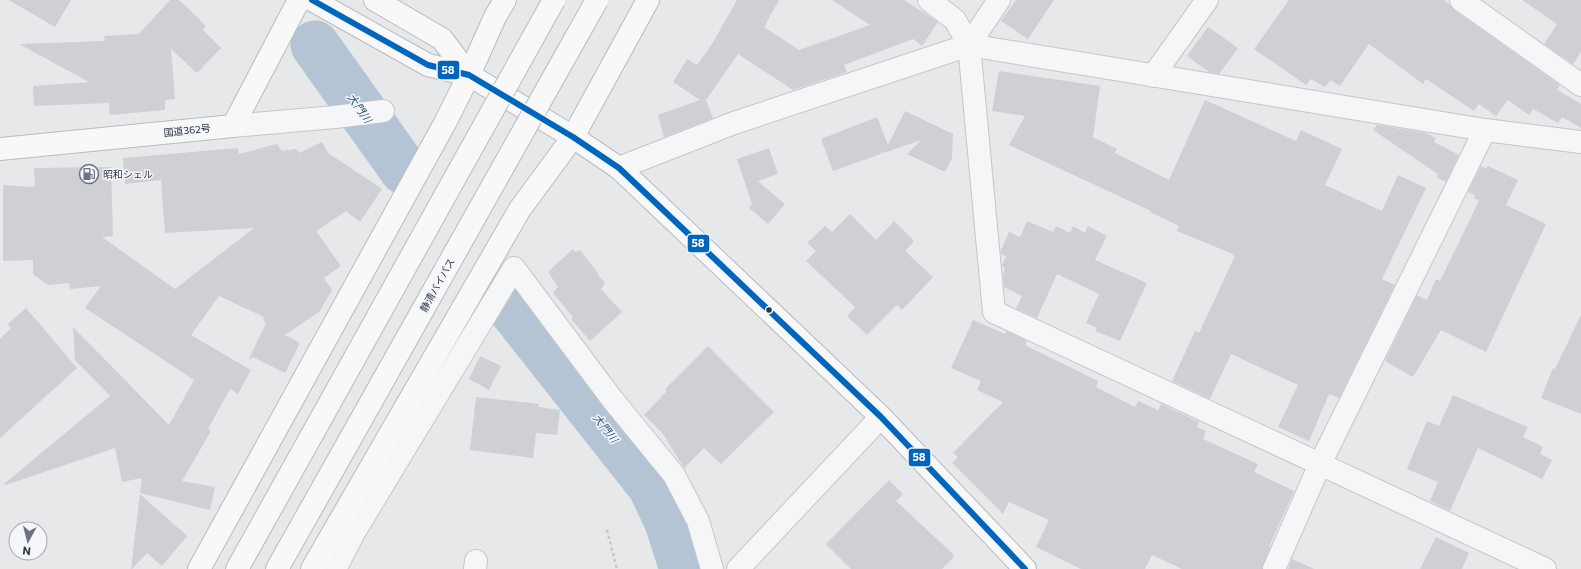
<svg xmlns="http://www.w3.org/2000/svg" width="1581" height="569" font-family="Commissioner,'Noto Sans JP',sans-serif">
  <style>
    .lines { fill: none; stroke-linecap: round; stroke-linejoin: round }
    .river { stroke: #b4c4d5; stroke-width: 49 }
    .building { fill: #ced0d3 }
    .street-casing { stroke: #c4c6c8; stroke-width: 24 }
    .highway-casing { stroke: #b8bbbf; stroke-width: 24 }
    .path { stroke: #c5c6ca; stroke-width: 2.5; stroke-dasharray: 3 3; stroke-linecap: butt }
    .street { stroke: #f5f6f7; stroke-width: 22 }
    .highway { stroke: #f8f8f8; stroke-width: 22 }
    .highway-bridge-casing { stroke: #b8bbbf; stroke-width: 24; stroke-linecap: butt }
    .highway-bridge { stroke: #f8f8f8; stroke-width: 22 }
    .bus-1-casing { stroke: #f4f6f9; stroke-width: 9 }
    .bus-1 { stroke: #0065bd; stroke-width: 6 }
    .bus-dot { fill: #2b3445; stroke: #f4f6f9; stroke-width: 1.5 }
    .labels { text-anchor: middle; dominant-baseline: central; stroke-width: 3; stroke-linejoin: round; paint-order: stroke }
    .street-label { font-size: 10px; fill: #2b3445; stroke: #f4f6f9 }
    .poi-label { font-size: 10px; fill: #2b3445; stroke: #f4f6f9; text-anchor: start }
    .water-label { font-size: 11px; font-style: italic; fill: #34527a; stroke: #f4f6f9 }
    .line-badge { stroke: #f4f6f9; stroke-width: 1.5 }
    .badge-label { font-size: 11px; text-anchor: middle; font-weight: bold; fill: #fff }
  </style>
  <rect width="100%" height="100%" fill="#e6e8ea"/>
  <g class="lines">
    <g class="river">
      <path d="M315,45L404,170"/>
      <path d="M505,300L652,486L669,522L684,569"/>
    </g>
  </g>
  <g class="building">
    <path d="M9,0H71L55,27Z"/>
    <path d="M170,0H179L206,26L203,30L221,48L197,73L171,49L175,99L165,100V110L110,115L109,103L34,106L33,86L89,82L19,44L105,41L104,36L139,34Z"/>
    <path d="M737,0H779L764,27L799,50L870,25L832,0H904L938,22L922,46L913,39L844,65L847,72L793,90L738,54L706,100L713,118L664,137L658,115L700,100L673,82L687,59L697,65L712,44Z"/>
    <path d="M1016,0H1054L1028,39L1001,21Z"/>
    <path d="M1289,0H1444L1449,4L1454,10L1560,85L1557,90L1581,104V128L1562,117L1558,123L1533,109L1529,115L1508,100L1496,116L1479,104L1474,111L1426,79L1423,84L1369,44L1340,86L1331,80L1325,87L1311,79L1306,85L1254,49Z"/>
    <path d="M1522,0H1581V52L1573,64L1544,44L1557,24Z"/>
    <path d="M1208,27L1238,48L1219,74L1209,72L1187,56Z"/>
    <path d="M999,71L1100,86L1093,137L1117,149L1115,153L1169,180L1205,100L1296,141L1301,130L1342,149L1325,185L1382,211L1398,175L1426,188L1382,279L1395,285L1339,398L1329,394L1309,441L1278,427L1298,385L1231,354L1210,399L1172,381L1195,331L1199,333L1235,256L1232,255L1233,254L1177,231L1179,226L1150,212L1151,211L1009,145L1025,116L992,111Z"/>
    <path d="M905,111L953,134L952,158L945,172L907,154L921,140L884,153L885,151L878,155L833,171L821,139L877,117L888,145Z"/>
    <path d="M1377,125L1426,133L1436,138L1434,142L1459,155L1446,182L1436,177L1438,174L1373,130Z"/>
    <path d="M322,142L328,153L382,189L360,222L346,211L316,231L341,266L324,278L332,290L320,311L285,335L300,343L285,373L253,357L248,361L266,323L264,322L265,320L263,319L264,317L219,296L191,335L251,370L238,394L230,389L208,429L211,431L182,481L215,487L210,510L140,493L142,478L122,482L115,448L6,485L4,484L110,396L75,360L73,327L169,425L194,380L85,308L101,286L70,289L69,283L48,285L33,274V260L3,261V185L35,187L34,168L111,167L113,236L102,237L175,289L254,228L165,233L161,180L125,184L123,158L238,148L239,154L277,144L282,151L296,149L299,153Z"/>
    <path d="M769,148L778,174L758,181L785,204L768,224L749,208L752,204L737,159Z"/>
    <path d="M1481,166L1486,169L1488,166L1518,180L1506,205L1546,224L1486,352L1441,330L1413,377L1385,361L1417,295L1427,300L1436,279L1440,281L1479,201L1474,198L1475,195L1468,192Z"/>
    <path d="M850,214L876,240L894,221L914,241L905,251L933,277L902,310L897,305L867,335L847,316L855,307L806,261L816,251L807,243L825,226L832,232Z"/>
    <path d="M1027,221L1053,232L1056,226L1070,233L1073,226L1085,233L1088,226L1107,236L1095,260L1147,283L1120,341L1095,331L1097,328L1086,323L1099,294L1057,274L1037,318L1016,309L1022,296L1004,287L1003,274L1005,268L1002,266L1006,256L1001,254V250L1009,232L1020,237Z"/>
    <path d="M573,249L576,252L580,250L598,273L597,274L605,283L601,289L622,312L590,341L571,319L573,317L553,293L558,287L548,272Z"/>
    <path d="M26,308L77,368L0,438V339L11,328L8,324Z"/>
    <path d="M1581,315V414L1541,398L1553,368L1555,369Z"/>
    <path d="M973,320L1005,334L1006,331L1027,341L1025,345L1098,381L1096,387L1135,407L1138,401L1158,410L1161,404L1199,422L1197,427L1206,431L1203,439L1258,464L1254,472L1294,491L1269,547L1270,548L1262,569H1182L1152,555L1145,569H1081L1036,547L1049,520L1009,502L1003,514L952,463L958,457L953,453L1003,402L977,390L981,381L951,368Z"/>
    <path d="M708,346L774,412L721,464L704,448L684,468L663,434L644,415L667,391L665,389Z"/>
    <path d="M480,356L501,366L489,390L469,379Z"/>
    <path d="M1453,395L1528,427L1523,437L1543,447L1540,454L1552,460L1542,479L1478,448L1450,511L1430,501L1438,482L1407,469L1427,421L1439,426Z"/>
    <path d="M476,397L539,404L538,407L560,410L557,435L536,433L533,458L470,450Z"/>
    <path d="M889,480L903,494L896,501L954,555L952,557L953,558L942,569H851L826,544Z"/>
    <path d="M140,494L187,536L162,566L147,553L132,569H131Z"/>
    <path d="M1436,537L1469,553L1462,569H1420Z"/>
    <path d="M1292,559L1314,569H1288Z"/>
  </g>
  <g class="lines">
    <defs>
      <g id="street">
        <path d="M929,0L955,20L969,45L994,312L1545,569"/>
        <path d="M1461,0L1581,85"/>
        <path d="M969,45L999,0"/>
        <path d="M1153,76L1207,0"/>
        <path d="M233,126L335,117L383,111"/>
        <path d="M619,168L734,123L969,45L1485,130L1581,142"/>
        <path d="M335,569L355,531L514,268L612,399L674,475L698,521L712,569"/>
        <path d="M475,569L476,561"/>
        <path d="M738,569L881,417"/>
        <path d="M1274,569L1320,464L1485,130"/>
      </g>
      <g id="highway">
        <path d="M312,0L428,65L469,75L573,137L619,168L881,417L1025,569"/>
        <path d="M375,0L442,39L469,75"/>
        <path d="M0,149L233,126L299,0"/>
        <path d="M199,569L445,123L469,75L495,17L505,0"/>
        <path d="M237,569L318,424"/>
        <path d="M277,569L348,443"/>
        <path d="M312,569L520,209L573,137L648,0"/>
      </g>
    </defs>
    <use href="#street" class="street-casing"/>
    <use href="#highway" class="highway-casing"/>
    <path class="path" d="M607,530L617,569"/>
    <use href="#street" class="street"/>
    <use href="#highway" class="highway"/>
    <defs>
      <g id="highway-bridge">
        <path d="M318,424L554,0"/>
        <path d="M348,443L597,0"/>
      </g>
    </defs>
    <use href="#highway-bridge" class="highway-bridge-casing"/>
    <use href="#highway-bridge" class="highway-bridge"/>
    <defs>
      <path id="bus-1" d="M312,0L428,65L469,75L573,137L619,168L881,417L1025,569"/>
    </defs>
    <use href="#bus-1" class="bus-1-casing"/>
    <use href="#bus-1" class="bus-1"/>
  </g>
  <defs>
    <symbol id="fuel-ring" viewBox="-11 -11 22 22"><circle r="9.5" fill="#f4f6f9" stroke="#6c737f" stroke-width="1.5"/><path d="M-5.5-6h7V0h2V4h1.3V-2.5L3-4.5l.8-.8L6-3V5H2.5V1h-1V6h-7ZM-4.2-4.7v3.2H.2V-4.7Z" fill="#6c737f"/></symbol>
  </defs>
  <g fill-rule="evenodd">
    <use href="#fuel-ring" x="78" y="163" width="22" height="22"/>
  </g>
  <circle class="bus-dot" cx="769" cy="310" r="3.5"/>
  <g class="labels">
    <g class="street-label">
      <text transform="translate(187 130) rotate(-6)">国道362号</text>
      <text transform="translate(437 285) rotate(-61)">静清バイパス</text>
    </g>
    <g class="poi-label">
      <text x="103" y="174">昭和シェル</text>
    </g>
    <g class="water-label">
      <text transform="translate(360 108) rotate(55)">大門川</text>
      <text transform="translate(606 428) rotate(52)">大門川</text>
    </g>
  </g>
  <g class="line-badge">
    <rect x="437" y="60" width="23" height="20" rx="4" fill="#0065bd"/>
    <rect x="687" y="234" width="23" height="19" rx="4" fill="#0065bd"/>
    <rect x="908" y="448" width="23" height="19" rx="4" fill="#0065bd"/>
  </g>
  <g class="badge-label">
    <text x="448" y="74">58</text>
    <text x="698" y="247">58</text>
    <text x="919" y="461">58</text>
  </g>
  <g transform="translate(28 541) rotate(187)"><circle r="19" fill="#f4f6f9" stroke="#a4a8b1"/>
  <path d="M0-3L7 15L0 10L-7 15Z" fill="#6c737f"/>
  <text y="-6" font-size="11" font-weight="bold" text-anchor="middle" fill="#2b3445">N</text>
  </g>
</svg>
